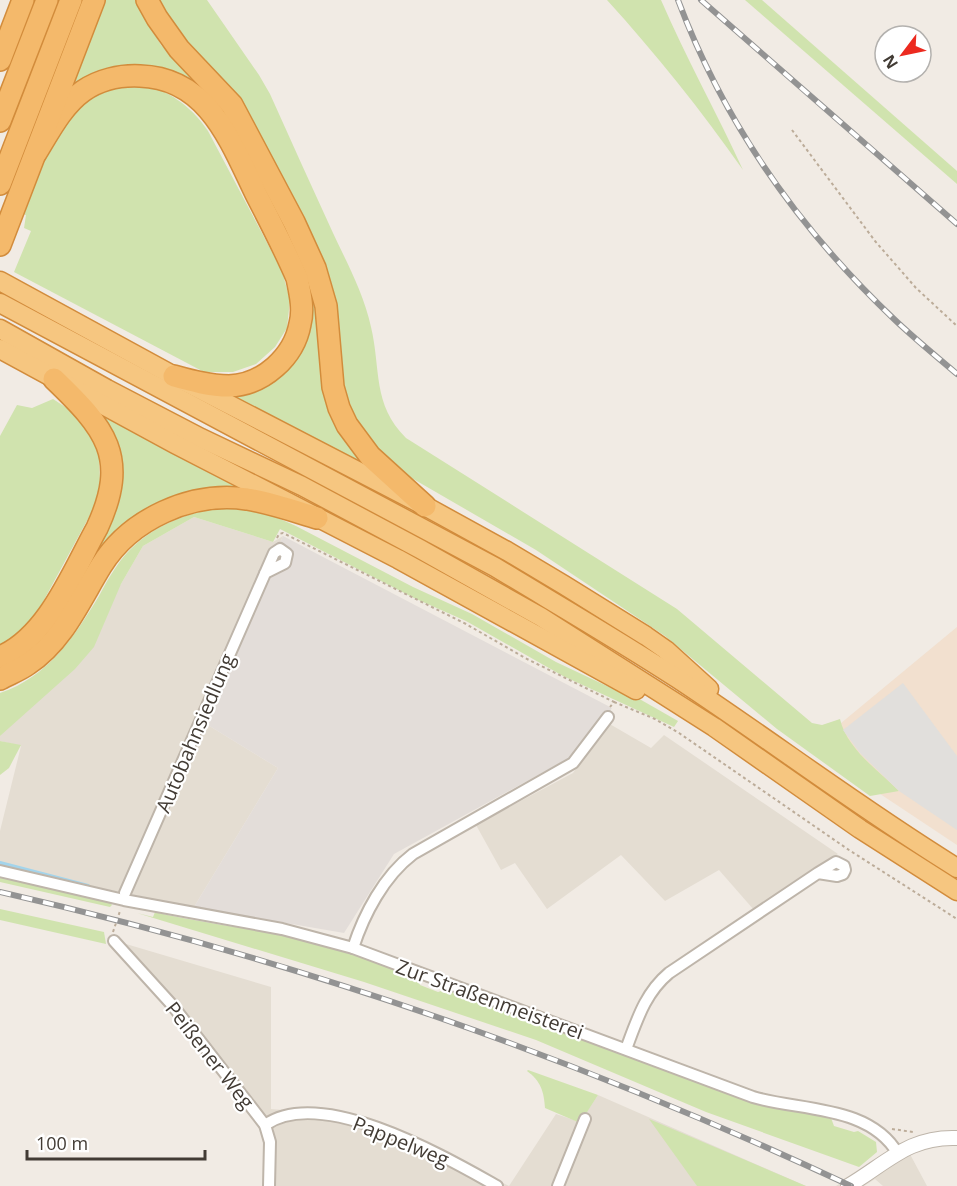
<svg xmlns="http://www.w3.org/2000/svg" width="957" height="1186" font-family="'Open Sans',sans-serif">
  <style>
    .residential { fill: #e4ddd2 }
    .commercial { fill: #f2e0cf }
    .industrial { fill: #e3ddd9 }
    .green { fill: #d0e3ae }
    .parking { fill: #e1dfdc }
    .lines { fill: none; stroke-linecap: round; stroke-linejoin: round }
    .stream { stroke: #a3d4eb; stroke-width: 4 }
    .minor-casing { stroke: #beb5aa; stroke-width: 14 }
    .tertiary-casing { stroke: #beb5aa; stroke-width: 16 }
    .trunk-casing { stroke: #d28c3c; stroke-width: 21 }
    .motorway-casing { stroke: #d28c3c; stroke-width: 24 }
    .path { stroke: #bcac99; stroke-width: 2; stroke-dasharray: 3 3; stroke-linecap: butt }
    .minor { stroke: #fff; stroke-width: 10 }
    .tertiary { stroke: #fff; stroke-width: 14 }
    .trunk { stroke: #f6c680; stroke-width: 18 }
    .motorway { stroke: #f4b96b; stroke-width: 21 }
    .rail-casing { stroke: #939393; stroke-width: 6 }
    .rail { stroke: #fff; stroke-width: 4; stroke-dasharray: 11; stroke-linecap: butt }
    .labels { text-anchor: middle; dominant-baseline: central; stroke-width: 4.5; stroke-linejoin: round; paint-order: stroke }
    .street-label { font-size: 20px; fill: #423b34; stroke: #fff }
  </style>
  <rect width="100%" height="100%" fill="#f1ebe4"/>
  <g class="residential">
    <path d="M194,517L273,542L283,536L203,722L278,768L194,907L0,868V831L21,746L0,741V736L121,584L143,546Z"/>
    <path d="M608,723L651,748L664,735L838,854L754,910L719,870L665,901L621,855L547,909L515,863L501,870L476,825L573,773Z"/>
    <path d="M126,944L271,987V1109L355,1116L426,1144L509,1186H274V1130L183,1010Z"/>
    <path d="M598,1095L806,1186H509L556,1114L580,1122Z"/>
    <path d="M904,1143L927,1186H883L875,1179L864,1186H836Z"/>
  </g>
  <path class="commercial" d="M957,627V845L811,748Z"/>
  <path class="industrial" d="M283,536L612,708L578,753L394,854L344,933L194,907L278,768L203,722Z"/>
  <g class="green">
    <path d="M102,0H135L161,45L209,90L238,130L308,274L368,469L215,392L241,388L305,320L235,142L163,73L69,98L79,60Z"/>
    <path d="M151,0H207L259,75L270,94C291,141 312,187 333,233C347,263 364,294 371,327C381,369 372,404 406,438L677,609L812,723L822,725L840,719C847,749 878,770 899,791L870,796L777,729L665,636L536,550L396,469L360,431L346,401L327,289Z"/>
    <path d="M607,0H661C686,58 717,113 743,170C701,110 656,54 607,0Z"/>
    <path d="M745,0H762L957,171V184Z"/>
    <path d="M139,80C169,93 189,103 208,131L282,271L290,300L287,328L275,347L256,364L233,372H204L14,272L31,231L24,228L26,215L22,214L47,149L81,99Z"/>
    <path d="M53,399L76,414L89,431L99,455L100,482L96,504L38,611L25,629L0,647V436L17,405L32,408Z"/>
    <path d="M95,410L247,490L183,496L5,660L113,501Z"/>
    <path d="M219,508L245,509L271,515L296,526L413,587L472,614L556,662L626,695L629,693L678,721L674,727L563,676L466,621L414,598L280,529L273,542L194,517L143,546L121,584L94,647L75,669L0,736V693C48,677 74,637 99,596C109,577 120,558 136,544C160,523 189,513 219,508Z"/>
    <path d="M0,741L21,745L9,768L0,775Z"/>
    <path d="M0,874L109,901L112,905L110,907L0,882Z"/>
    <path d="M0,909L104,932L106,944L0,920Z"/>
    <path d="M155,912C204,924 255,928 304,940C342,950 380,964 417,978L420,985L438,992L447,989L760,1104L831,1118L834,1126L854,1132L858,1131L876,1142L877,1152L859,1167L706,1112L536,1040L364,982L137,913L153,917Z"/>
    <path d="M528,1070L598,1095L580,1123L545,1108C544,1092 541,1081 527,1071Z"/>
    <path d="M649,1119L806,1186H697Z"/>
  </g>
  <path class="parking" d="M903,683L957,756V830L899,791L860,753L843,730Z"/>
  <g class="lines">
    <path class="stream" d="M0,863L88,886"/>
    <defs>
      <g id="minor">
        <path d="M0,871L124,900L282,929L353,948L753,1097C800,1111 870,1105 898,1154"/>
        <path d="M125,893L274,553L280,549L287,554L285,563L265,573"/>
        <path d="M114,941L173,1006L265,1125L270,1142L269,1186"/>
        <path d="M353,948C364,914 384,876 413,854L573,763L608,717"/>
        <path d="M626,1049C637,1020 645,993 669,973L818,873L836,862L844,866L845,870L843,874L837,876L818,873"/>
        <path d="M265,1125C321,1085 445,1157 497,1186"/>
        <path d="M558,1186L585,1119"/>
      </g>
      <path id="tertiary" d="M848,1186C887,1163 909,1136 957,1138"/>
      <g id="trunk">
        <path d="M0,281L174,376L425,506L507,551L564,585L646,636L666,650L709,689"/>
        <path d="M0,303L495,567C556,604 618,640 678,679C772,741 861,809 957,868"/>
        <path d="M0,329L107,389L201,438L302,486L420,549L541,617L714,727L860,829L957,891"/>
        <path d="M0,349L175,444L398,559L636,690"/>
      </g>
      <g id="motorway">
        <path d="M147,0L157,18L179,49L232,105L294,222L315,268L326,306L333,387L339,408L347,425L370,456L425,506"/>
        <path d="M0,60L23,0"/>
        <path d="M0,121L47,0"/>
        <path d="M36,153C49,132 62,106 83,91C99,80 120,75 140,76C209,78 231,143 257,196C271,223 285,250 297,278C300,293 304,309 300,324C294,357 263,385 229,386C210,386 192,381 174,376"/>
        <path d="M0,184L71,0"/>
        <path d="M0,245L94,0"/>
        <path d="M0,657C48,637 73,571 97,528C130,457 105,428 54,379"/>
        <path d="M0,679C9,674 20,670 28,664C63,641 80,600 101,566C130,519 191,491 247,499C271,503 294,511 317,518"/>
      </g>
    </defs>
    <use href="#minor" class="minor-casing"/>
    <use href="#tertiary" class="tertiary-casing"/>
    <use href="#trunk" class="trunk-casing"/>
    <use href="#motorway" class="motorway-casing"/>
    <g class="path">
      <path d="M792,130L875,241L916,288L957,326"/>
      <path d="M277,538L279,534L283,533L466,624L525,658L614,702L610,707"/>
      <path d="M614,702L655,719L679,733L849,850L957,919"/>
      <path d="M113,932L120,911"/>
      <path d="M892,1129L913,1132"/>
    </g>
    <use href="#minor" class="minor"/>
    <use href="#tertiary" class="tertiary"/>
    <use href="#trunk" class="trunk"/>
    <use href="#motorway" class="motorway"/>
    <defs>
      <g id="rail">
        <path d="M678,0C724,123 800,230 895,320C915,339 936,356 957,374"/>
        <path d="M701,0L957,224"/>
        <path d="M0,892C298,960 574,1056 851,1186"/>
      </g>
    </defs>
    <use href="#rail" class="rail-casing"/>
    <use href="#rail" class="rail"/>
  </g>
  <g class="labels">
    <g class="street-label">
      <text transform="translate(195 733) rotate(-67)">Autobahnsiedlung</text>
      <text transform="translate(490 999) rotate(20)">Zur Straßenmeisterei</text>
      <text transform="translate(210 1055) rotate(52)">Peißener Weg</text>
      <text transform="translate(401 1141) rotate(22)">Pappelweg</text>
    </g>
  </g>
  <g transform="translate(903 54) rotate(238)"><circle r="28" fill="#ffffff" stroke="#b3b1ae" stroke-width="1.5"/>
  <path d="M0-4.5L10 22L0 15L-10 22Z" fill="#ec2a1f"/>
  <text y="-9" font-size="16" font-weight="bold" text-anchor="middle" fill="#423b34">N</text>
  </g>
  <path d="M27 1150v9h178v-9" fill="none" stroke="#423b34" stroke-width="3"/>
  <text x="36" y="1150" font-size="18" fill="#423b34" stroke="#ffffff" stroke-width="4.5" paint-order="stroke">100 m</text>
</svg>
